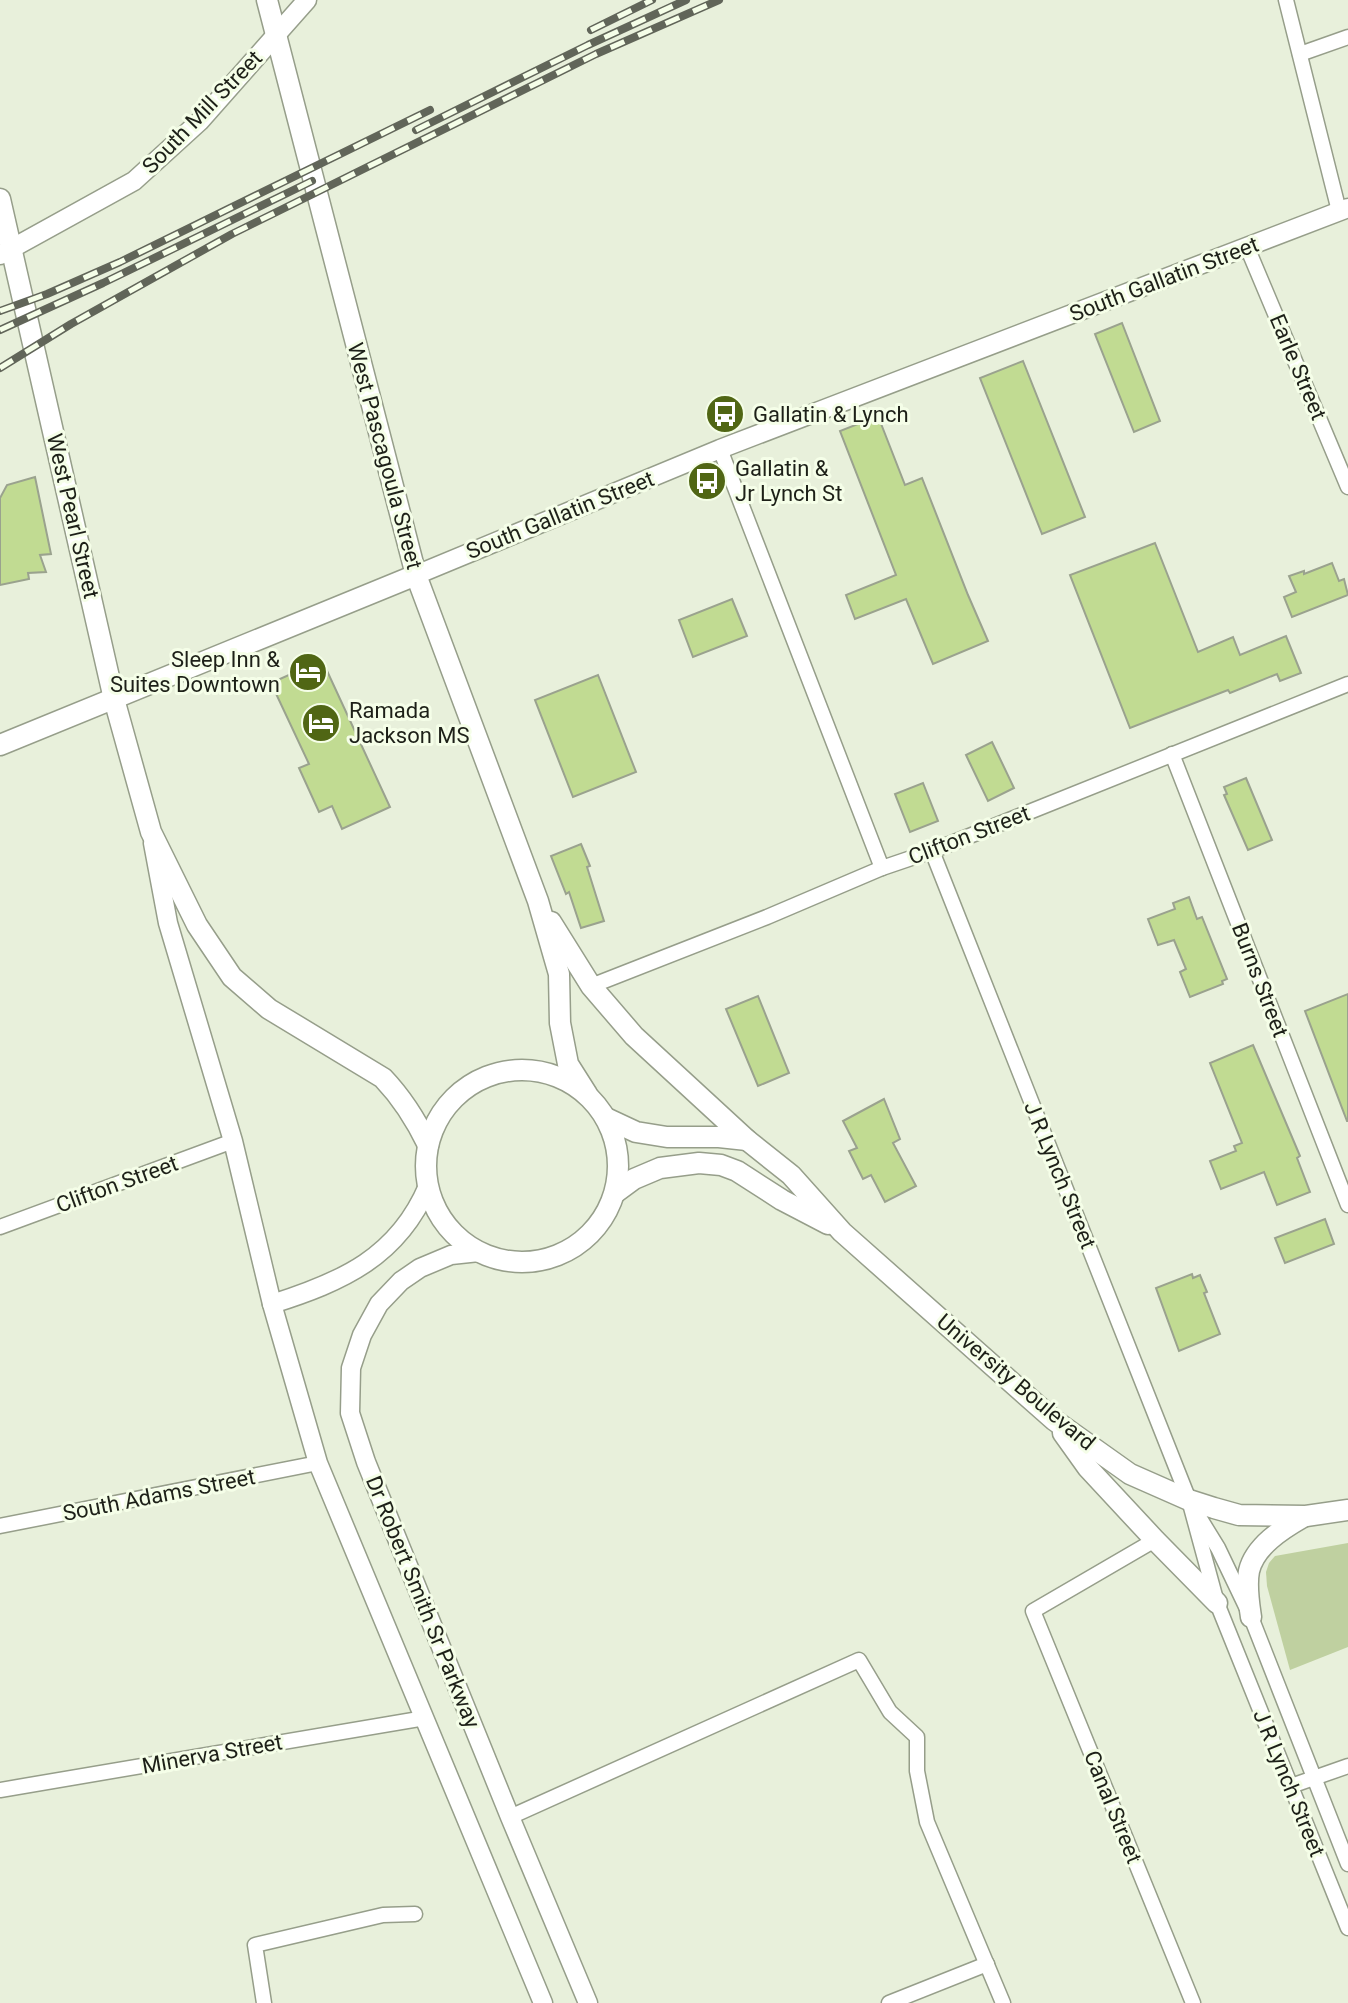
<svg xmlns="http://www.w3.org/2000/svg" width="1348" height="2003" font-family="Roboto,sans-serif">
  <style>
    .green { fill: #bfd0a0 }
    .building { fill: #c1db92; stroke: #9aa28e; stroke-width: 2 }
    .lines { fill: none; stroke-linecap: round; stroke-linejoin: round }
    .minor-casing { stroke: #969e8a; stroke-width: 17 }
    .tertiary-casing { stroke: #969e8a; stroke-width: 21 }
    .secondary-casing { stroke: #969e8a; stroke-width: 23 }
    .minor { stroke: #fff; stroke-width: 14 }
    .tertiary { stroke: #fff; stroke-width: 18 }
    .secondary { stroke: #fff; stroke-width: 20 }
    .rail-casing { stroke: #616559; stroke-width: 8 }
    .rail { stroke: #f5fee8; stroke-width: 5; stroke-dasharray: 15; stroke-linecap: butt }
    .labels { text-anchor: middle; dominant-baseline: central; stroke-width: 6; stroke-linejoin: round; paint-order: stroke }
    .street-label { font-size: 22px; fill: #1d2018; stroke: #f5fee8 }
    .poi-label { font-size: 22px; fill: #1d2018; stroke: #f5fee8; text-anchor: start }
  </style>
  <rect width="100%" height="100%" fill="#e8f0db"/>
  <path class="green" d="M1348,1543V1647L1290,1670L1267,1586L1266,1572L1269,1563L1275,1556Z"/>
  <g class="building">
    <path d="M1122,323L1160,421L1134,432L1095,334Z"/>
    <path d="M1023,361L1085,517L1042,534L980,378Z"/>
    <path d="M878,416L905,485L922,478L968,595L988,641L933,664L906,599L855,619L846,595L896,575L840,431Z"/>
    <path d="M35,477L51,554L40,555L46,572L28,573L29,579L0,585V498L7,485Z"/>
    <path d="M1155,543L1198,652L1233,637L1240,655L1286,636L1301,673L1280,681L1277,674L1230,693L1228,690L1130,728L1070,575Z"/>
    <path d="M1332,563L1339,581L1344,579L1348,595L1292,617L1284,597L1296,592L1289,576L1304,571V574Z"/>
    <path d="M732,599L747,636L693,657L679,620Z"/>
    <path d="M322,660L390,807L342,829L332,806L319,812L299,768L309,764L271,683Z"/>
    <path d="M598,675L636,772L573,797L535,700Z"/>
    <path d="M992,742L1014,788L988,801L966,755Z"/>
    <path d="M1246,778L1272,840L1248,850L1224,795L1227,794L1224,787Z"/>
    <path d="M923,783L938,821L910,832L895,794Z"/>
    <path d="M581,844L590,866L587,867L604,921L581,928L569,892L566,894L551,856Z"/>
    <path d="M1189,897L1197,919L1202,917L1227,979L1222,981L1223,984L1190,997L1180,972L1186,969L1174,940L1158,945L1148,919L1175,909L1173,903Z"/>
    <path d="M1348,994V1121H1347L1305,1011Z"/>
    <path d="M758,996L789,1073L758,1086L726,1009Z"/>
    <path d="M1253,1045L1300,1156L1297,1158L1310,1192L1277,1205L1264,1172L1221,1189L1210,1161L1236,1151L1234,1146L1242,1143L1210,1063Z"/>
    <path d="M884,1099L900,1139L893,1143L916,1186L885,1202L871,1175L863,1179L849,1151L857,1148L843,1121Z"/>
    <path d="M1325,1219L1334,1244L1285,1263L1275,1238Z"/>
    <path d="M1192,1274L1193,1278L1200,1275L1207,1292L1204,1293L1220,1334L1179,1351L1156,1288Z"/>
  </g>
  <g class="lines">
    <defs>
      <g id="minor">
        <path d="M1286,0L1339,211"/>
        <path d="M1300,54L1348,37"/>
        <path d="M1247,247L1348,487"/>
        <path d="M720,449L882,868"/>
        <path d="M1172,754L1348,1205"/>
        <path d="M932,851L1189,1500L1217,1603L1348,1928"/>
        <path d="M591,986L767,917L882,868L932,851L1348,684"/>
        <path d="M0,1227L233,1141"/>
        <path d="M1199,1517L1218,1548L1251,1617L1348,1864"/>
        <path d="M0,1526L318,1463"/>
        <path d="M1155,1540L1033,1611L1193,2003"/>
        <path d="M1291,1786L1348,1766"/>
        <path d="M0,1790L425,1718"/>
        <path d="M510,1817L859,1660L890,1712L917,1737V1771L927,1822L1003,2003"/>
        <path d="M264,2003L255,1945L383,1915L415,1914"/>
        <path d="M889,2003L987,1964"/>
      </g>
      <g id="tertiary">
        <path d="M0,255L134,181L200,121L307,0"/>
        <path d="M416,575L720,449L1348,208"/>
        <path d="M153,843L168,923L233,1141L272,1304L318,1463L543,2003"/>
        <path d="M479,1252L451,1255L420,1268L401,1281L379,1304L362,1335L351,1368L350,1413L366,1462L510,1817L588,2003"/>
        <path d="M272,1304C342,1282 398,1257 428,1186"/>
      </g>
      <g id="secondary">
        <path d="M267,0L416,575L538,901L559,974L560,1023L568,1064L587,1094"/>
        <path d="M0,199L114,699L151,832L197,925L232,977L269,1009L383,1078C403,1099 416,1120 428,1145"/>
        <path d="M0,745L416,575"/>
        <path d="M551,922L591,986L634,1036L747,1140L791,1175L842,1232L1054,1420L1130,1474L1189,1500L1214,1508L1239,1515L1306,1516L1348,1510"/>
        <circle cx="522" cy="1166" r="96"/>
        <path d="M606,1118L636,1132L667,1137H719L747,1140"/>
        <path d="M615,1193L634,1179L660,1168L699,1163L721,1165L737,1171L782,1200L828,1224"/>
        <path d="M1063,1433L1088,1468L1155,1540L1217,1603"/>
        <path d="M1251,1617C1249,1603 1246,1586 1249,1571C1255,1546 1282,1529 1303,1517"/>
      </g>
    </defs>
    <use href="#minor" class="minor-casing"/>
    <use href="#tertiary" class="tertiary-casing"/>
    <use href="#secondary" class="secondary-casing"/>
    <use href="#minor" class="minor"/>
    <use href="#tertiary" class="tertiary"/>
    <use href="#secondary" class="secondary"/>
    <defs>
      <g id="rail">
        <path d="M591,30L652,0"/>
        <path d="M416,130L588,45L686,0"/>
        <path d="M0,311L47,294L120,262L430,110"/>
        <path d="M0,330L103,283L312,181"/>
        <path d="M0,368L71,324L232,234L596,54L719,0"/>
      </g>
    </defs>
    <use href="#rail" class="rail-casing"/>
    <use href="#rail" class="rail"/>
  </g>
  <defs>
    <symbol id="bus-disc" viewBox="-11 -11 22 22"><circle r="9.5" fill="#506614" stroke="#f5fee8"/><path d="M-5-6H5V4H4V6H2V4H-2V6H-4V4H-5ZM-3.5-4V0h7V-4ZM-3.5 1.2v1.5H-2V1.2ZM2 1.2v1.5H3.5V1.2Z" fill="#fff"/></symbol>
    <symbol id="hotel-disc" viewBox="-11 -11 22 22"><circle r="9.5" fill="#506614" stroke="#f5fee8"/><path d="M-6-4.5h1.5V1H6V5H4.5V3h-9V5H-6ZM-4 0a1.8 1.8 0 1 1 3.6 0ZM.5 0V-2.5h3Q6-2.5 6 0Z" fill="#fff"/></symbol>
  </defs>
  <g fill-rule="evenodd">
    <use href="#bus-disc" x="703" y="392" width="44" height="44"/>
    <use href="#bus-disc" x="685" y="459" width="44" height="44"/>
    <use href="#hotel-disc" x="286" y="650" width="44" height="44"/>
    <use href="#hotel-disc" x="299" y="701" width="44" height="44"/>
  </g>
  <g class="labels">
    <g class="street-label">
      <text transform="translate(202 112) rotate(-46)">South Mill Street</text>
      <text transform="translate(1164 279) rotate(-21)">South Gallatin Street</text>
      <text transform="translate(1298 367) rotate(67)">Earle Street</text>
      <text transform="translate(385 456) rotate(75)">West Pascagoula Street</text>
      <text transform="translate(560 515) rotate(-22)">South Gallatin Street</text>
      <text transform="translate(73 516) rotate(77)">West Pearl Street</text>
      <text transform="translate(969 835) rotate(-21)">Clifton Street</text>
      <text transform="translate(1260 980) rotate(69)">Burns Street</text>
      <text transform="translate(1060 1175) rotate(68)">J R Lynch Street</text>
      <text transform="translate(117 1184) rotate(-20)">Clifton Street</text>
      <text transform="translate(1016 1382) rotate(40)">University Boulevard</text>
      <text transform="translate(159 1495) rotate(-11)">South Adams Street</text>
      <text transform="translate(423 1602) rotate(68)">Dr Robert Smith Sr Parkway</text>
      <text transform="translate(212 1754) rotate(-10)">Minerva Street</text>
      <text transform="translate(1289 1783) rotate(68)">J R Lynch Street</text>
      <text transform="translate(1113 1807) rotate(68)">Canal Street</text>
    </g>
    <g class="poi-label">
      <text x="753" y="414">Gallatin &amp; Lynch</text>
      <text x="735" y="468">Gallatin &amp;<tspan x="735" dy="25">Jr Lynch St</tspan></text>
      <text x="280" y="659" text-anchor="end">Sleep Inn &amp;<tspan x="280" dy="25">Suites Downtown</tspan></text>
      <text x="349" y="710">Ramada<tspan x="349" dy="25">Jackson MS</tspan></text>
    </g>
  </g>
</svg>
